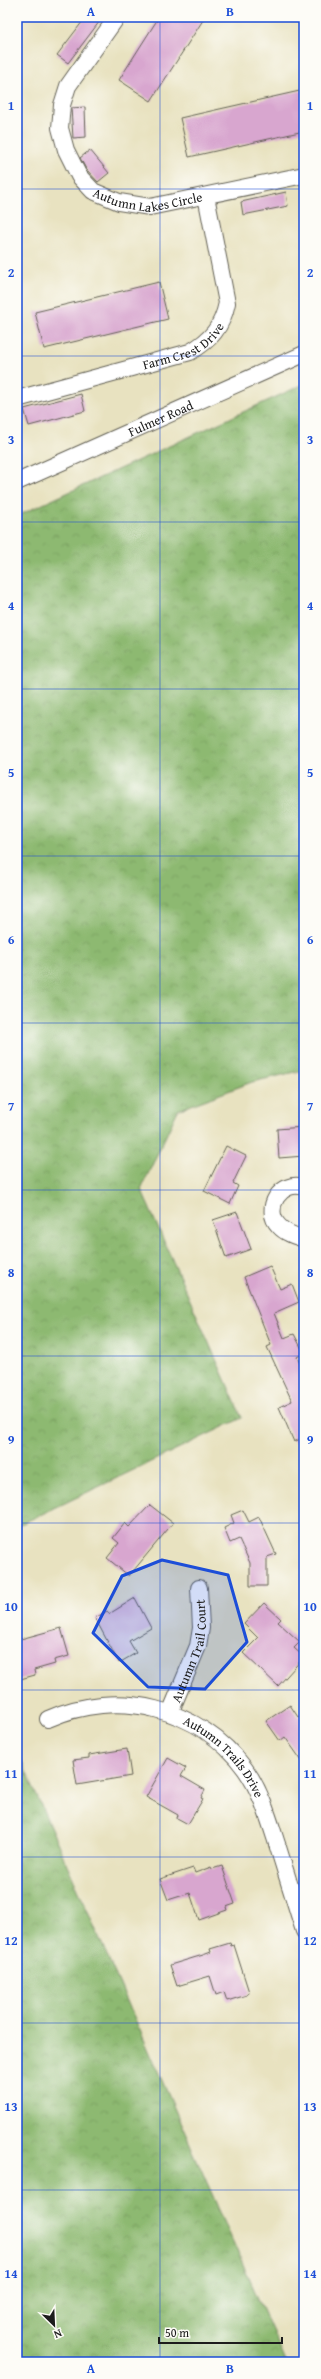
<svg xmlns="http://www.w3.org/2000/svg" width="321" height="2379" font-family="'Gentium Book Plus',serif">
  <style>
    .forest { fill: url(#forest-crowns); stroke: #546a46 }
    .building { fill: #d8a6cf }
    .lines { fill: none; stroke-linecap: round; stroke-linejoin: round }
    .minor-casing { stroke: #636155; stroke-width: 18 }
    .minor { stroke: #fff; stroke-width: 16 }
    .marked { fill: #1d4ed8; fill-opacity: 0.2; stroke: #1d4ed8; stroke-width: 3; stroke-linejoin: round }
    .grid { fill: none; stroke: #1d4ed8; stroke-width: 1; stroke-opacity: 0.55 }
    .labels { text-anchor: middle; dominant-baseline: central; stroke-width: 4; stroke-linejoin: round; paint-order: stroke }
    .street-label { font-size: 13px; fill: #1c1c1c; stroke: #fdfcf7 }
    .neatline { fill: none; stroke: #1d4ed8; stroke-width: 1.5 }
    .grid-label { font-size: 13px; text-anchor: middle; font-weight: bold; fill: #1d4ed8 }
  </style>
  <defs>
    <pattern id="forest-crowns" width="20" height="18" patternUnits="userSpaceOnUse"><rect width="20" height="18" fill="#8db971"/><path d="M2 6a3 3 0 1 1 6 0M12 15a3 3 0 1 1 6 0" fill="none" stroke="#799e61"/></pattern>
  </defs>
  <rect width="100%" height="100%" fill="#fdfcf7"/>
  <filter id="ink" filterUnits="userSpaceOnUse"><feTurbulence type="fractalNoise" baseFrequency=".025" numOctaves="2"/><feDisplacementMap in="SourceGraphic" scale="8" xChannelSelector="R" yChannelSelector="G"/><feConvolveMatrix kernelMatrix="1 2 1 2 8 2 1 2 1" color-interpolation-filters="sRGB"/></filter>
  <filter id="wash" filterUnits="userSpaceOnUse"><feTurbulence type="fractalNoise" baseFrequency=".012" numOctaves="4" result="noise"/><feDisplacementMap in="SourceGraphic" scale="16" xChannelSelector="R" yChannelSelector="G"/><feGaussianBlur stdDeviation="0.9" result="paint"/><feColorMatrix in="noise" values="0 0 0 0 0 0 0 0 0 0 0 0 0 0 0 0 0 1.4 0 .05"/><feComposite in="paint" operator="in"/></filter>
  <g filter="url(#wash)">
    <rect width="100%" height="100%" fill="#e8e2c0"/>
    <g class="forest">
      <path d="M304,384V1070L252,1082L178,1110L141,1189L242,1418L17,1526V516Z"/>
      <path d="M17,1751L286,2362H287H17Z"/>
    </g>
    <g id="blocks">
      <g class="building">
        <path d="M86,17H103L68,63L57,55Z"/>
        <path d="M159,17H205L151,101L119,80Z"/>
        <path d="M304,90V131L189,157L180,118Z"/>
        <path d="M85,107L86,137L73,138L71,108Z"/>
        <path d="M90,150L109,173L98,182L86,169L80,158Z"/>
        <path d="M286,192L288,206L243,215L241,202Z"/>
        <path d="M159,282L168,319L44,349L35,312Z"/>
        <path d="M81,394L85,411L29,426L24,409Z"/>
        <path d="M304,1127V1156L279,1158L277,1129Z"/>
        <path d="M226,1146L246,1156L233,1183L238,1186L230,1204L204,1191Z"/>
        <path d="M237,1212L251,1249L226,1258L213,1220Z"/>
        <path d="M270,1266L280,1289L292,1284L299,1302L274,1313L284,1338L294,1334L304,1353L297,1357L304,1373V1437L294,1442L279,1407L292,1401L267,1347L271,1345L244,1277Z"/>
        <path d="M150,1505L173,1523L129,1576L107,1558L119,1543L113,1538L125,1523L129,1527Z"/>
        <path d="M243,1510L249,1522L259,1517L276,1554L267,1557V1586H250V1563L239,1539L230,1543L224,1528L234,1523L231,1515Z"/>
        <path d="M135,1598L151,1628L129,1641L136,1653L119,1663L95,1618L107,1611L109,1614Z"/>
        <path d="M264,1603L281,1619L278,1622L300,1642L294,1648L304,1657L278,1686L243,1653L258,1638L244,1624Z"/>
        <path d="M61,1628L69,1656L54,1660L55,1664L34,1670L35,1675L17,1680V1640Z"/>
        <path d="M290,1705L298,1717L304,1713V1764L285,1737L280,1741L266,1721Z"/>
        <path d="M127,1749L131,1776L77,1785L73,1760L89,1758V1755Z"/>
        <path d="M168,1758L186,1768L181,1776L205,1790L201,1798L203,1799L188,1824L177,1818L178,1815L146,1797Z"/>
        <path d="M222,1866L235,1904L226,1907L227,1910L199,1920L190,1893L168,1900L160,1879L193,1868L195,1873L211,1867L212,1869Z"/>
        <path d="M230,1943L231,1946L234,1945L249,1992L247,1995L227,2001L224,1992L216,1995L210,1976L177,1986L170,1965L203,1955L211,1952L210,1949Z"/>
      </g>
    </g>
  </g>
  <g filter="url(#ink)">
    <use href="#blocks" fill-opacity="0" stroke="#636155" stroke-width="1"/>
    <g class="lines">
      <defs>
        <g id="minor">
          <path id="s1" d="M117,17L68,86L62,105L60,128L66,150L79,176L93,191L119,202L150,207L304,175"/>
          <path id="s2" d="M17,399L190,352C211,340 222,327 227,303L206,196"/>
          <path id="s3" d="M17,482L304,354"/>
          <path d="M304,1187C281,1179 262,1209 279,1226C285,1233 295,1236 304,1239"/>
          <path id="s4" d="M170,1713L198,1646L201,1628L199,1588"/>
          <path id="s5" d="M48,1719C117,1688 200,1707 245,1769C261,1791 269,1819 277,1844C286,1873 295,1902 304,1931"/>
        </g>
      </defs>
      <use href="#minor" class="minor-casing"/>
      <use href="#minor" class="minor"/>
    </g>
  </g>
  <path class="marked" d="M162,1560L228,1575L247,1642L205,1689L148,1687L93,1633L122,1576Z"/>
  <path class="grid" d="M160,17V2362M17,189H304M17,356H304M17,522H304M17,689H304M17,856H304M17,1023H304M17,1190H304M17,1356H304M17,1523H304M17,1690H304M17,1857H304M17,2023H304M17,2190H304"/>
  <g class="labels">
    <g class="street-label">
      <text stroke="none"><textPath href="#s1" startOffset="257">Autumn Lakes Circle</textPath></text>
      <text stroke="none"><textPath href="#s2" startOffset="176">Farm Crest Drive</textPath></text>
      <text stroke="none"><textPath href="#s3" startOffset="157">Fulmer Road</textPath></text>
      <text stroke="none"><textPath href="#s4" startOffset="66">Autumn Trail Court</textPath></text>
      <text stroke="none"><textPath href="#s5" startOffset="196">Autumn Trails Drive</textPath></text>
    </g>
  </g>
  <rect width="321" height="2379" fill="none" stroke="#fdfcf7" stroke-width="44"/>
  <g transform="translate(54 2325) rotate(156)" stroke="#fdfcf7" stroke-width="3" paint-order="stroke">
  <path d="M0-3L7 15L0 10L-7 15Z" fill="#1c1c1c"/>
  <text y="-6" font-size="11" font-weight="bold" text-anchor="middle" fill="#1c1c1c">N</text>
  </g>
  <path d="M159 2337v6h123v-6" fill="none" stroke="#1c1c1c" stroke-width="2"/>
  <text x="165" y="2337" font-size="12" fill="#1c1c1c" stroke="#fdfcf7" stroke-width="3" paint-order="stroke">50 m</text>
  <rect x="22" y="22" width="277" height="2335" class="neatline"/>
  <g class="grid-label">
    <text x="91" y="16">A</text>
    <text x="230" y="16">B</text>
    <text x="11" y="110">1</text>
    <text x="310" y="110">1</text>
    <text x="11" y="277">2</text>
    <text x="310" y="277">2</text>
    <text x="11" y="444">3</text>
    <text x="310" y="444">3</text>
    <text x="11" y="610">4</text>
    <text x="310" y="610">4</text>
    <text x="11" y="777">5</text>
    <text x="310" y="777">5</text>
    <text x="11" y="944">6</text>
    <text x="310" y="944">6</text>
    <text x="11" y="1111">7</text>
    <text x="310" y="1111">7</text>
    <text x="11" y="1277">8</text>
    <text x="310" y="1277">8</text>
    <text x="11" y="1444">9</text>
    <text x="310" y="1444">9</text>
    <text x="11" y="1611">10</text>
    <text x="310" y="1611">10</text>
    <text x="11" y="1778">11</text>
    <text x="310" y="1778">11</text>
    <text x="11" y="1945">12</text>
    <text x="310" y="1945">12</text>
    <text x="11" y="2111">13</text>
    <text x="310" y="2111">13</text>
    <text x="11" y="2278">14</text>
    <text x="310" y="2278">14</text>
    <text x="91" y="2373">A</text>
    <text x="230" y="2373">B</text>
  </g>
</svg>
